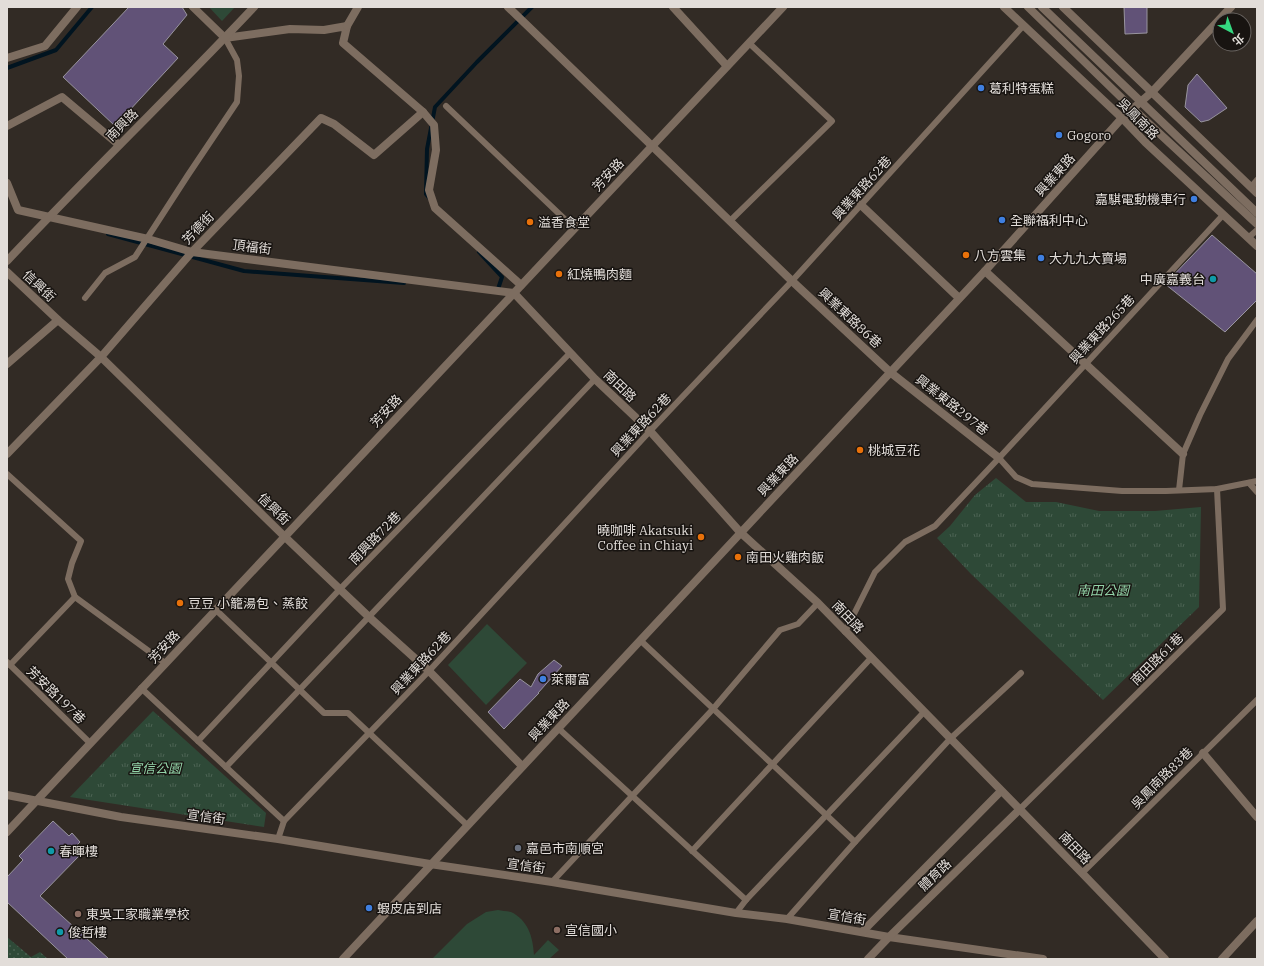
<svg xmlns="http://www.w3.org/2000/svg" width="1264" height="966" font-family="'IBM Plex Serif','Noto Sans TC',serif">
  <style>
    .grass { fill: url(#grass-dots) }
    .park { fill: url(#park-tufts) }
    .pitch { fill: #2e4937 }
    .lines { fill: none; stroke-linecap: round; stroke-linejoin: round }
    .stream { stroke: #011420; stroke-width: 4 }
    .building { fill: #615277; stroke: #98949e }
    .service { stroke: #7d6d60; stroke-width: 6 }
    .minor { stroke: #7d6d60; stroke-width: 8 }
    .tertiary { stroke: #7d6d60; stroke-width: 8 }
    .shop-dot { fill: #3f7fe0; stroke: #181411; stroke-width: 1.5 }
    .food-dot { fill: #e8710a; stroke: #181411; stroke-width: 1.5 }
    .culture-dot { fill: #0f9aa8; stroke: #181411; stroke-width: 1.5 }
    .worship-dot { fill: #6b7280; stroke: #181411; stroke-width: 1.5 }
    .education-dot { fill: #8d6e63; stroke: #181411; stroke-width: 1.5 }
    .labels { text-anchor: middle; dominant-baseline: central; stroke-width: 3; stroke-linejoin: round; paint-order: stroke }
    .poi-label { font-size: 13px; fill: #e2ddd9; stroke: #181411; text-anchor: start }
    .street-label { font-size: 13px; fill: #e2ddd9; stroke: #181411 }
    .park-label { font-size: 13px; font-style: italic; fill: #93d4a9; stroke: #181411 }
  </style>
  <defs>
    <pattern id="grass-dots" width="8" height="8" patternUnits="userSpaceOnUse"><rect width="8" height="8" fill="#2e4937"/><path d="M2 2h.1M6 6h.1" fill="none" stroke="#4c6353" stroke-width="1.8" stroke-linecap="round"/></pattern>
    <pattern id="park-tufts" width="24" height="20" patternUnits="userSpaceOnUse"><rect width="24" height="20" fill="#2e4937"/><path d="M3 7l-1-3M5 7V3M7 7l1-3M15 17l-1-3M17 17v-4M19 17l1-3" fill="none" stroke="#4c6353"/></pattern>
  </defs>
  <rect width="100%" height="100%" fill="#322b25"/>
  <path class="grass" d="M7,937L31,957L40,952L48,959H7Z"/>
  <g class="park">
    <path d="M209,7H235L222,21Z"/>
    <path d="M996,478L1026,502H1056L1099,511H1155L1201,507L1199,607L1103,700L971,574L937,538L950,526L975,495Z"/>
    <path d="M153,711L266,813L264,827L70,797Z"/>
  </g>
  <g class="pitch">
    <path d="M487,624L527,663L486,705L448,665Z"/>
    <path d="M498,910C502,911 507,911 511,912C528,920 533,937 534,955L548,940L559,950L549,959H432L467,924L486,912Z"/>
  </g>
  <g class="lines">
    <g class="stream">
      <path d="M7,68L56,50L92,7"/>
      <path d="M430,199L426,194L427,149L435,107L477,62L532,7"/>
      <path d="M108,234L244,271L404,283"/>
      <path d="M479,252L502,277L498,289H495"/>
    </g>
  </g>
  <g class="building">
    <path d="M129,7H182L187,15L163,44L178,58L115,126L63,77Z"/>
    <path d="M1124,7H1147V33L1125,34Z"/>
    <path d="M1197,74L1227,108L1209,120L1201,122L1185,107L1188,85Z"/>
    <path d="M1212,235L1257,274V300L1225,332L1165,284Z"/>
    <path d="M554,660L562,666L538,693H539L504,729L488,712L520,679L531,687L538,674Z"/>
    <path d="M53,821L69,836L72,833L80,842L74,848L80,855L40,896L109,959H68L7,902V877L23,860L19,856Z"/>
  </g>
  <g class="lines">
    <g class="service">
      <path d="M446,106L574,228"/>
      <path d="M1251,187L1257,180"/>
      <path d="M730,221L832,121L749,43"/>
      <path d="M1248,238L1257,230"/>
      <path d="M85,298L105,273L135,257L188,175L237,102L239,76L237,60L225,38"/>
      <path d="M999,458L1223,215"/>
      <path d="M7,474L81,541L72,563L68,579L75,597L165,663"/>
      <path d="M1249,483L1257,492"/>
      <path d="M1179,490L1183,454L1200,415L1228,359L1257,320"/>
      <path d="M215,609L324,713H348L467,825"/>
      <path d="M845,632L875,572L905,542L935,526L999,458L1016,477L1032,484L1122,491H1166L1217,489L1257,481"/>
      <path d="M640,640L855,842"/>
      <path d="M7,662L90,743"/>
      <path d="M10,665L75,597"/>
      <path d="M141,688L284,821"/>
      <path d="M558,728L746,900L736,913"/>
      <path d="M198,741L340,589L570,353"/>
      <path d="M226,767L595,379"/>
      <path d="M1020,809L1223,609L1217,489"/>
      <path d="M278,839L284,821L429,671L650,431L792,281L1023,26"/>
      <path d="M692,851L871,658"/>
      <path d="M1082,873L1257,700"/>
      <path d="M552,882L713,709L780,630L798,624L818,603"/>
      <path d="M746,900L924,712"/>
      <path d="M787,919L855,842L950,739L1021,673"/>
    </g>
    <g class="minor">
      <path d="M193,7L225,38L290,29L324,30L347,26L343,43L423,112L434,125L436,150L429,190L435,208L521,285"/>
      <path d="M508,7L792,281L890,372L999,458"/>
      <path d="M673,7L727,66"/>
      <path d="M1004,7L1122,118L1145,142L1257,246"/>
      <path d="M1063,7L1257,193"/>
      <path d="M347,26L358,7"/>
      <path d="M7,58L45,46L77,7"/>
      <path d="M7,126L62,97L119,145"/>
      <path d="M7,183L18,210L148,239L192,252L514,293L595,379L650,431L740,532L818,603L1082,873L1165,959"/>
      <path d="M861,205L959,298"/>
      <path d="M7,261C88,175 173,93 254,7"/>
      <path d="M985,271L1183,454"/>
      <path d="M7,272L58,320L101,357L284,536L369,617L429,671L522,766"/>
      <path d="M7,364L58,320"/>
      <path d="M7,454L101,357L192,252L321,118L334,124L374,155L423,112"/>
      <path d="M1203,753L1257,817"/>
      <path d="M7,795L121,817L278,839L430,864L552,882L736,913L787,919L889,937L1043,959"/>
      <path d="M7,832L783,7"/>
      <path d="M863,931L1001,791"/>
      <path d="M868,959L889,937L1020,809"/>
      <path d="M1222,959L1257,921"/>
    </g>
    <g class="tertiary">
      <path d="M1028,7L1132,108L1257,224"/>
      <path d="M1042,7L1257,213"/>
      <path d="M343,959L985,271L1122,118L1152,92L1231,7"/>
    </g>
  </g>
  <g class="shop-dot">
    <circle cx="981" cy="88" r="4"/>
    <circle cx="1059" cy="135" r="4"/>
    <circle cx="1194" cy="199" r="4"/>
    <circle cx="1002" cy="220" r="4"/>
    <circle cx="1041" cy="258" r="4"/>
    <circle cx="543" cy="679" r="4"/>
    <circle cx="369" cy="908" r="4"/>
  </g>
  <g class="food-dot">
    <circle cx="530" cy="222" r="4"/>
    <circle cx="966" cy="255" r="4"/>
    <circle cx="559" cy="274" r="4"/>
    <circle cx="860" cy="450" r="4"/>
    <circle cx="701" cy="537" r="4"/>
    <circle cx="738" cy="557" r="4"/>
    <circle cx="180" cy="603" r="4"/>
  </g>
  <g class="culture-dot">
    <circle cx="1213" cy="279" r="4"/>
    <circle cx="51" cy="851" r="4"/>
    <circle cx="60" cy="932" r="4"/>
  </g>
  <circle class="worship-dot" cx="518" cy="848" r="4"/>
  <g class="education-dot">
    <circle cx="78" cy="914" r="4"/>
    <circle cx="557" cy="930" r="4"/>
  </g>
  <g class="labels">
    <g class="poi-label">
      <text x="989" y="88">葛利特蛋糕</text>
      <text x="1067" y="135">Gogoro</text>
      <text x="1186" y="199" text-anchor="end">嘉騏電動機車行</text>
      <text x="1010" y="220">全聯福利中心</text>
      <text x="538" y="222">溢香食堂</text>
      <text x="974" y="255">八方雲集</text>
      <text x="1049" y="258">大九九大賣場</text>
      <text x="567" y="274">紅燒鴨肉麵</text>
      <text x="1205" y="279" text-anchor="end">中廣嘉義台</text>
      <text x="868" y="450">桃城豆花</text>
      <text x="693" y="530" text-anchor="end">曉咖啡 Akatsuki<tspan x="693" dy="15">Coffee in Chiayi</tspan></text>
      <text x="746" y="557">南田火雞肉飯</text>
      <text x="188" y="603">豆豆 小籠湯包、蒸餃</text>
      <text x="551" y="679">萊爾富</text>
      <text x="526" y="848">嘉邑市南順宮</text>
      <text x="59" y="851">春暉樓</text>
      <text x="377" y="908">蝦皮店到店</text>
      <text x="86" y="914">東吳工家職業學校</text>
      <text x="565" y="930">宣信國小</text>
      <text x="68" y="932">俊哲樓</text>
    </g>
    <g class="street-label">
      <text transform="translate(1138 119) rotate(45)">吳鳳南路</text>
      <text transform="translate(122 125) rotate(-45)">南興路</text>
      <text transform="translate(608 175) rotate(-47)">芳安路</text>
      <text transform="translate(1055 175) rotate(-48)">興業東路</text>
      <text transform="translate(862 188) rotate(-48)">興業東路62巷</text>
      <text transform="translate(198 228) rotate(-46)">芳德街</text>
      <text transform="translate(252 247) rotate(7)">頂福街</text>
      <text transform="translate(39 286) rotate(43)">信興街</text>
      <text transform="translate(850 318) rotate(43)">興業東路86巷</text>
      <text transform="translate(1102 329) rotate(-47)">興業東路265巷</text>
      <text transform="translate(620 386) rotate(44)">南田路</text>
      <text transform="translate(952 405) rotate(38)">興業東路297巷</text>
      <text transform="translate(386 411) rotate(-47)">芳安路</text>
      <text transform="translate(641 425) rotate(-47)">興業東路62巷</text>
      <text transform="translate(778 475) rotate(-47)">興業東路</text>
      <text transform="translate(274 509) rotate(44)">信興街</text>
      <text transform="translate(375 538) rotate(-46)">南興路72巷</text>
      <text transform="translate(848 617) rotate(46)">南田路</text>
      <text transform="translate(164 647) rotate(-47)">芳安路</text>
      <text transform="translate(1157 659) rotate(-45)">南田路61巷</text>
      <text transform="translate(421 663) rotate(-47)">興業東路62巷</text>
      <text transform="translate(56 695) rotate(44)">芳安路197巷</text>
      <text transform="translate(549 720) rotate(-47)">興業東路</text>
      <text transform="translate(1162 778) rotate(-45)">吳鳳南路83巷</text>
      <text transform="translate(206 817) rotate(8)">宣信街</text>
      <text transform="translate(1075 848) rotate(46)">南田路</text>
      <text transform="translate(526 866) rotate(8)">宣信街</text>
      <text transform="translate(935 875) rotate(-44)">體育路</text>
      <text transform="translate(847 917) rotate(10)">宣信街</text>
    </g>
    <g class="park-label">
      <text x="1103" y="590">南田公園</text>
      <text x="155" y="768">宣信公園</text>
    </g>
  </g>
  <rect width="1264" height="966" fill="none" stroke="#e2ddd9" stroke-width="16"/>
  <g transform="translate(1232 32) rotate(139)"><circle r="19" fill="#181411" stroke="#696461"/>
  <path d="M0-3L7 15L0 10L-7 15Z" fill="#35d881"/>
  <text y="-6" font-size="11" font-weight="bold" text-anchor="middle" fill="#e2ddd9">北</text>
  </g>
</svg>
